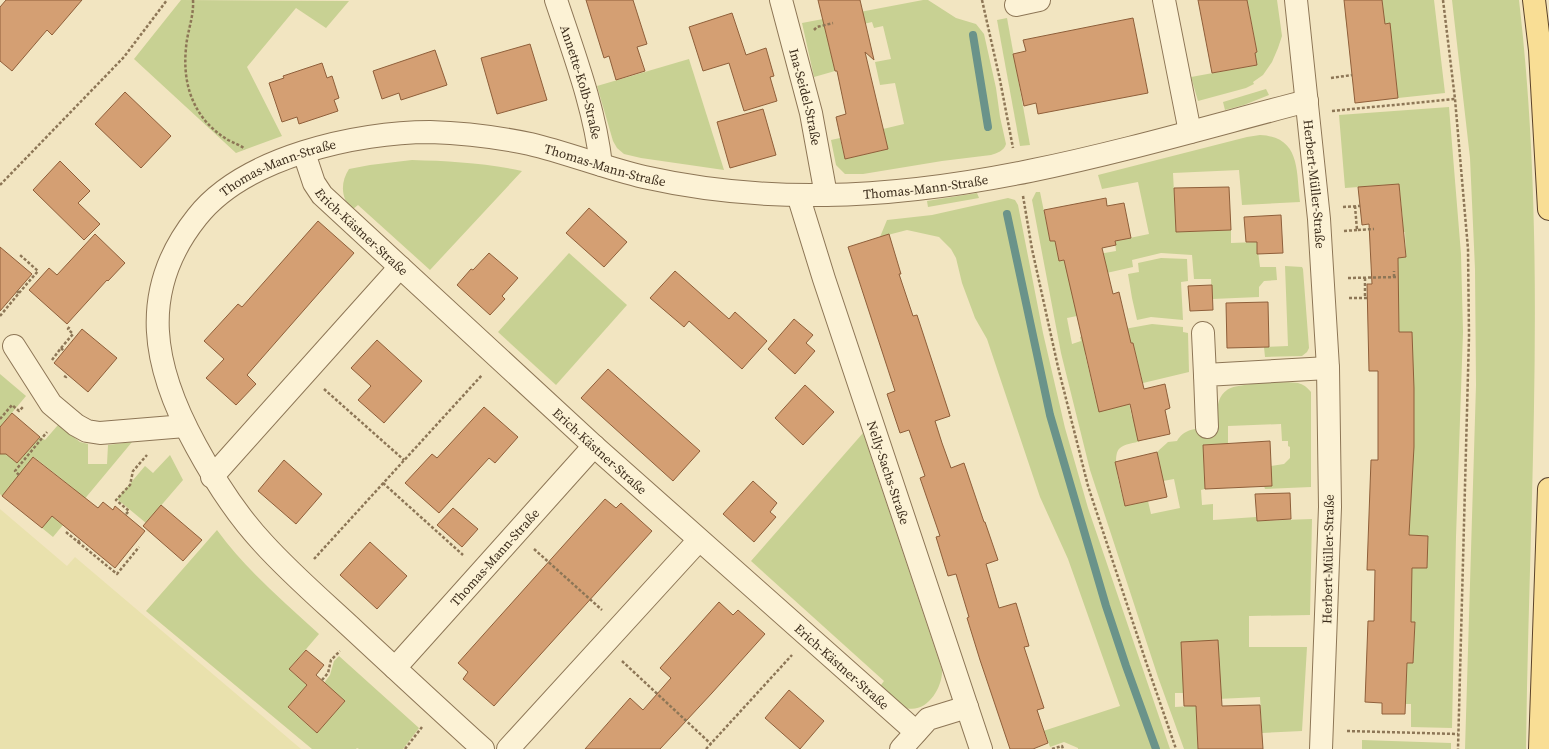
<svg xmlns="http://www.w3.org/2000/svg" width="1549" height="749" font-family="'Source Serif 4',serif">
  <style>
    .farmland { fill: #e9e1ad }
    .green { fill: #c8d193; fill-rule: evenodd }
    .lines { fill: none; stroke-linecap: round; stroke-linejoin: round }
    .stream { stroke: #6a938a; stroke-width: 8 }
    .building { fill: #d49f73; stroke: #8f5f3a }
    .minor-casing { stroke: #8d7656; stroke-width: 24 }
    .major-casing { stroke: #5b432b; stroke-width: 24 }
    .path { stroke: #8d7656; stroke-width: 2.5; stroke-dasharray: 3 2; stroke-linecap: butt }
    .minor { stroke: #fcf2d5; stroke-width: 22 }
    .major { stroke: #f9de95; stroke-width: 22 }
    .labels { text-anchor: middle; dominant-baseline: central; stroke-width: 3; stroke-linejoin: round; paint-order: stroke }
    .street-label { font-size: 13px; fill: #3c2d1c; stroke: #f9efd1 }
  </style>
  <rect width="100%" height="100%" fill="#f2e5c1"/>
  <path class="farmland" d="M0,509L67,566L75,557L301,749H0Z"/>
  <g class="green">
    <path d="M181,0L349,1L326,28L296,8L247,67L282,136L236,153L134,59Z"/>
    <path d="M923,0H928L956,18L976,24L984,34L996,88L1000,117L1006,144C1004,151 997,153 991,155L942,161L863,174H845L836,165L831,140L840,138L845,159L888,149L883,129L904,124L895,83L880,85L875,62L891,59L883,26L874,28L872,22L826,33L835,71L814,77L802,23Z"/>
    <path d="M1245,0H1277L1282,36L1278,48L1272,62L1263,75L1253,82L1254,84L1246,88L1198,101L1191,77L1257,65L1255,53L1257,52L1248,4Z"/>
    <path d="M1382,0H1434L1445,93L1398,98L1390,23L1347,28L1345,15L1383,10Z"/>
    <path d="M1452,0H1519C1548,249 1529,499 1526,749H1465L1476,385L1475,269L1470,158Z"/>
    <path d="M1007,18L1030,145L1020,146L997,20Z"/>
    <path d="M689,59L724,170L641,158L624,154L617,148L613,141L597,86Z"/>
    <path d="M1266,89L1269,95L1244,105L1225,110L1223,102Z"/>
    <path d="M1449,107L1461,254L1463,332L1456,537L1452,728L1411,727V704H1405L1407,663H1413L1415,623L1411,622L1412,598H1405L1408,568H1427L1428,536L1409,535L1412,332H1399L1397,258L1406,257L1405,232L1374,234V224L1403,221L1399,184L1345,188L1339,115Z"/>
    <path d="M1260,135C1301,137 1296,171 1300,202L1242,205L1239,170L1173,173L1176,232L1231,230V243L1257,242L1260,267H1276L1277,280L1264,281L1259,287V297L1212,299L1211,279H1194L1192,255L1161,253L1132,260L1133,267L1102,274L1077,316L1067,318L1072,344L1081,341L1080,337L1152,324L1183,327V332L1188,333L1189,372L1143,383L1133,343L1085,354L1096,400L1127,393L1132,417L1135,416L1140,441C1135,443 1124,444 1120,448C1110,456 1122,493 1125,506L1148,501L1151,514L1180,508L1174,479L1163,481L1157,452L1168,442L1177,441C1185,426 1204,428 1218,428C1217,415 1215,398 1227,390C1235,383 1287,381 1298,383C1303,384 1307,387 1311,392V487L1265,489L1264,486L1271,466L1284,464L1290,458V447L1288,446V441H1282L1281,424L1228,426V444L1203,445L1205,489L1201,490L1202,505L1213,504V520L1256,517L1257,521L1312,519L1310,615L1249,616V647H1307L1302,731L1262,733L1260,697L1217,699L1218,707L1196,708L1198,749H1184L1158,677L1090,470L1061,353L1032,200L1036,192H1040L1050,241L1074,237L1057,251L1059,261L1116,251L1115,241L1149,234L1138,182L1102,189L1098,175L1247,137ZM1175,693H1190L1191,706L1175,707Z"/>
    <path d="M412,160C449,161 485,163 522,171L430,270L358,205L352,210C341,198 340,183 349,169L370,165Z"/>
    <path d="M977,193L979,198L928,207L927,201Z"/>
    <path d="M1008,198L1015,200L1018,205L1043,333L1065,428L1088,508L1170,749H1078V748L1064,742L1050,747L1045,733L1035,736L1034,734L1120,706L1068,559L1040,497L987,339L975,318L962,283L956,258L951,249L939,237L907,230L880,237L887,220L932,215Z"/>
    <path d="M569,253L627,305L556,385L498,332Z"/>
    <path d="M1161,258L1187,259L1188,281L1181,282L1183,320L1151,317L1137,320L1132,298L1128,274L1139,272L1138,263Z"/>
    <path d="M1285,266L1302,267L1303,269L1309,348L1307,352L1302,356L1265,357L1264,347L1288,346Z"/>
    <path d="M0,374L26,396L0,427Z"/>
    <path d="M58,425L80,442L88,444V464H107L108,445L132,442L53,537L42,528L74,489L34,457L2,496L0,494V449L17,463L40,437L45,440Z"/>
    <path d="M863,433L942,670C943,687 927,714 906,708C896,705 887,696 878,689L884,681L751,561Z"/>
    <path d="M170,455L183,480L146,523L117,499L145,466L153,473Z"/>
    <path d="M217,530C246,570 283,601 319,634L289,669L307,685L288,708L317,733L345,701L324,683L330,675L334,661L339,656L419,728L403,749H359L357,748L356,749H312L146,611Z"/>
    <path d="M1362,740L1451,743V749H1362Z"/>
  </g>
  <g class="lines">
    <g class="stream">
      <path d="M973,35L988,127"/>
      <path d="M1007,214L1050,415L1106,606L1126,666L1156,749"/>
    </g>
  </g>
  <g class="building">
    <path d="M6,0H82L52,35L47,30L12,71L0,61V7Z"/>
    <path d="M586,0H633L647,44L637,47L645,71L616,80L609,56L604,58Z"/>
    <path d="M818,0H860L874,60L865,52L888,149L845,159L836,117L846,114L837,71H835Z"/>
    <path d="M1198,0H1247L1257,52L1255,53L1257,65L1212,73Z"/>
    <path d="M1344,0H1382L1385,24L1390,23L1398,98L1355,103Z"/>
    <path d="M732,13L746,55L766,48L774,76L770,77L777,101L744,111L729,63L703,71L689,27Z"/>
    <path d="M1133,18L1148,93L1038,114L1036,103L1024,106L1013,54L1026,51L1023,40Z"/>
    <path d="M530,44L547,100L497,114L481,58Z"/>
    <path d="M435,50L447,85L401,100L399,93L382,99L373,71Z"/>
    <path d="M322,63L327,78L332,76L339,98L334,100L338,111L299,124L297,117L282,122L269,83L284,78L283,76Z"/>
    <path d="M125,92L171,136L141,168L95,124Z"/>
    <path d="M763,109L776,155L730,168L717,122Z"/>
    <path d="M60,161L90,191L78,203L100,224L84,240L33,190Z"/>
    <path d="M1399,184L1406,257L1398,258L1399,332H1412L1414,388V447L1409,535L1428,536L1427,568H1412L1411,622H1415L1413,663H1407L1405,714H1382V703L1365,702L1368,621H1374L1375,570H1367L1371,460H1378V371H1369L1367,284H1372L1369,224L1362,225L1358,187Z"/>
    <path d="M1229,187L1231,230L1176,232L1174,188Z"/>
    <path d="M1106,198L1107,206L1124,203L1131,238L1115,241L1116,245L1102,248L1113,294L1119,292L1131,343H1133L1144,389L1165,384L1170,408L1165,410L1170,434L1138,441L1130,404L1099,412L1064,260L1059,261L1055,241H1050L1044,210Z"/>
    <path d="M589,208L627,242L604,267L566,233Z"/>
    <path d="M1281,215L1283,253L1257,254V242H1246L1244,217Z"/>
    <path d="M318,221L354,253L247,375L256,384L236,405L206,378L224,359L204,341L238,304L242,307Z"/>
    <path d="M95,234L125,263L108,281L107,280L67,324L29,290L49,268L57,275Z"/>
    <path d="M889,234L901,274H899L913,316L917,315L950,416L935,421L942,443L951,468L964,463L984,522H985L998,560L986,564L999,608L1016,603L1029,646L1024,647L1044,708L1037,710L1048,743L1033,749H1010L980,660L967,618L969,617L956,574L948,576L936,537L940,536L920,478L925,476L909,430L900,433L887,394L895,391L848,247Z"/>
    <path d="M0,247L32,274L0,311Z"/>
    <path d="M489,253L518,278L502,296L505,299L490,315L457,285L471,269L473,270Z"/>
    <path d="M675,271L729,319L735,312L767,341L742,369L689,321L684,327L650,298Z"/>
    <path d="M1212,285L1213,310L1190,311L1188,286Z"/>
    <path d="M1268,302L1269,347L1227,348L1226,303Z"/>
    <path d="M794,319L813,335L806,343L815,351L795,374L768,349Z"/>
    <path d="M82,329L117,358L88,392L54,363Z"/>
    <path d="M377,340L422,381L384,423L358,400L371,386L351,368Z"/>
    <path d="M608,369L700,451L673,481L581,398Z"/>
    <path d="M805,385L834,412L803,445L775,418Z"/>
    <path d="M484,407L518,437L495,463L489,458L439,513L405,483L432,454L437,458Z"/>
    <path d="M12,413L40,437L17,463L6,454H0V427Z"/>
    <path d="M1270,441L1272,486L1205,489L1203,445Z"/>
    <path d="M1157,452L1167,497L1125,506L1115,462Z"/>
    <path d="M33,457L98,508L103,502L113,510L115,506L145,531L115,568L52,516L42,528L2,496Z"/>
    <path d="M284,460L322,494L296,524L258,491Z"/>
    <path d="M753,481L777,503L770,512L776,517L754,542L723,514Z"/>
    <path d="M1290,493L1291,519L1257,521L1255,494Z"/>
    <path d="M605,499L616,508L621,503L652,531L494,706L463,679L468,672L458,663Z"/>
    <path d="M161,505L202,540L183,561L143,526Z"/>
    <path d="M453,508L478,529L462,547L437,525Z"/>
    <path d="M370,542L407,576L377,609L340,575Z"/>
    <path d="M719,602L733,615L738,610L765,634L712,693L660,749H585L630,698L643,710L671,678L660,668Z"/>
    <path d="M1218,640L1222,706L1260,705L1263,749H1198L1196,706H1184L1181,642Z"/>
    <path d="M306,650L324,665L316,675L345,701L317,733L288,707L307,685L289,669Z"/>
    <path d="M789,690L824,721L800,749L765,718Z"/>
  </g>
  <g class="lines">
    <defs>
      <g id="minor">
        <path id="s1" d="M556,0C574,54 595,109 601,165"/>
        <path id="s2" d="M781,0L811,113L826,195"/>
        <path d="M1164,0L1190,132"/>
        <path id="s3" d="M1296,0L1319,219L1328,368L1330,507L1321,749"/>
        <path d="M1016,5L1039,0"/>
        <path id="s4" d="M304,153L314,183L322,195L594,446L916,732"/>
        <path id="s5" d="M798,195L824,279L981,749"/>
        <path d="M1203,333L1205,375"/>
        <path d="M14,346L51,404L76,425L87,431L100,433L185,426"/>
        <path d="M1207,427L1205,375L1328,368"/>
        <path d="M212,477L400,267"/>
        <path id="s6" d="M395,668L594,446"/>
        <path id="s7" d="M483,749C440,710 398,671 356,632C325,603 292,575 263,543C236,514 215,481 196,446C153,368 137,292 197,217C244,157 357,132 430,132C463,133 497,137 530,144C568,153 605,168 644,177C702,190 765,196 825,195C989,193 1149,142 1307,101"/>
        <path d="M508,749L699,540"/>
        <path d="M901,749L928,719L967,707"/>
      </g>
      <g id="major">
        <path d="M1534,0L1540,50L1549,209"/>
        <path d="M1540,749L1549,489"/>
      </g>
    </defs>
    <use href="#minor" class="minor-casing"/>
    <use href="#major" class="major-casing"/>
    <g class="path">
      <path d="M193,0C194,17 187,32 186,48C182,87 195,120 228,140C234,143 240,145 245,149"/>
      <path d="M982,0L1000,80L1013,148"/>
      <path d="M1443,0L1455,99L1468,249L1469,336L1458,749"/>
      <path d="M814,30L817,27L833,23"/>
      <path d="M1331,78L1352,75"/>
      <path d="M1332,111L1455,99"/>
      <path d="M0,185L124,57L167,0"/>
      <path d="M1023,196L1032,249L1058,367L1088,486L1146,662L1176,749"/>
      <path d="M1355,206L1357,230L1374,229"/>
      <path d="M1343,207L1360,206"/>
      <path d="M1344,231L1357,230"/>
      <path d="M1394,277V271"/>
      <path d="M1348,278L1398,277"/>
      <path d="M1365,278V298"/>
      <path d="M19,293L38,271L20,255"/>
      <path d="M1349,298H1367"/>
      <path d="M0,316L19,293L17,291"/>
      <path d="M61,348L73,334L68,329L70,326"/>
      <path d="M52,360L61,348L64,351"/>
      <path d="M64,376L66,377L68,375"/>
      <path d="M324,389L404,460"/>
      <path d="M0,419L12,405L19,411L23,407"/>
      <path d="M19,475L15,471L47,432"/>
      <path d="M383,483L463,555"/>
      <path d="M126,514L129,511L116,500L130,485L133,471L147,455"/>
      <path d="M66,532L78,542L80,540"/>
      <path d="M78,542L117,574L139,547"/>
      <path d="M534,549L602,610"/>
      <path d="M314,559L482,375"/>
      <path d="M622,661L711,744"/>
      <path d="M322,680L328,673L331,660L340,651"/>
      <path d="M1347,731L1458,734"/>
      <path d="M405,749L422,727"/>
      <path d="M706,749L792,655"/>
      <path d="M1052,749L1062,746L1063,749"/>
    </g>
    <use href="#minor" class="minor"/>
    <use href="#major" class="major"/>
  </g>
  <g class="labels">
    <g class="street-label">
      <text stroke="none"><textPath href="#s1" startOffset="86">Annette-Kolb-Straße</textPath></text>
      <text stroke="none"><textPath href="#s2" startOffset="100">Ina-Seidel-Straße</textPath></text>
      <text stroke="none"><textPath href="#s7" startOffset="1099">Thomas-Mann-Straße</textPath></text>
      <text stroke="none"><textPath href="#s7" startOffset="762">Thomas-Mann-Straße</textPath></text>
      <text stroke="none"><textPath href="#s3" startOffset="185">Herbert-Müller-Straße</textPath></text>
      <text stroke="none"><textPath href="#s7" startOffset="1423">Thomas-Mann-Straße</textPath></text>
      <text stroke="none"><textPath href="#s4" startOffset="100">Erich-Kästner-Straße</textPath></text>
      <text stroke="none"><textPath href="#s4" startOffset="424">Erich-Kästner-Straße</textPath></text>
      <text stroke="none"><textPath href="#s5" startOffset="292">Nelly-Sachs-Straße</textPath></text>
      <text stroke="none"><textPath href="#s6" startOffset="149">Thomas-Mann-Straße</textPath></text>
      <text transform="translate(1328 559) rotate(-89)">Herbert-Müller-Straße</text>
      <text stroke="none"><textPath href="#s4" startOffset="748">Erich-Kästner-Straße</textPath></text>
    </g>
  </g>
</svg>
